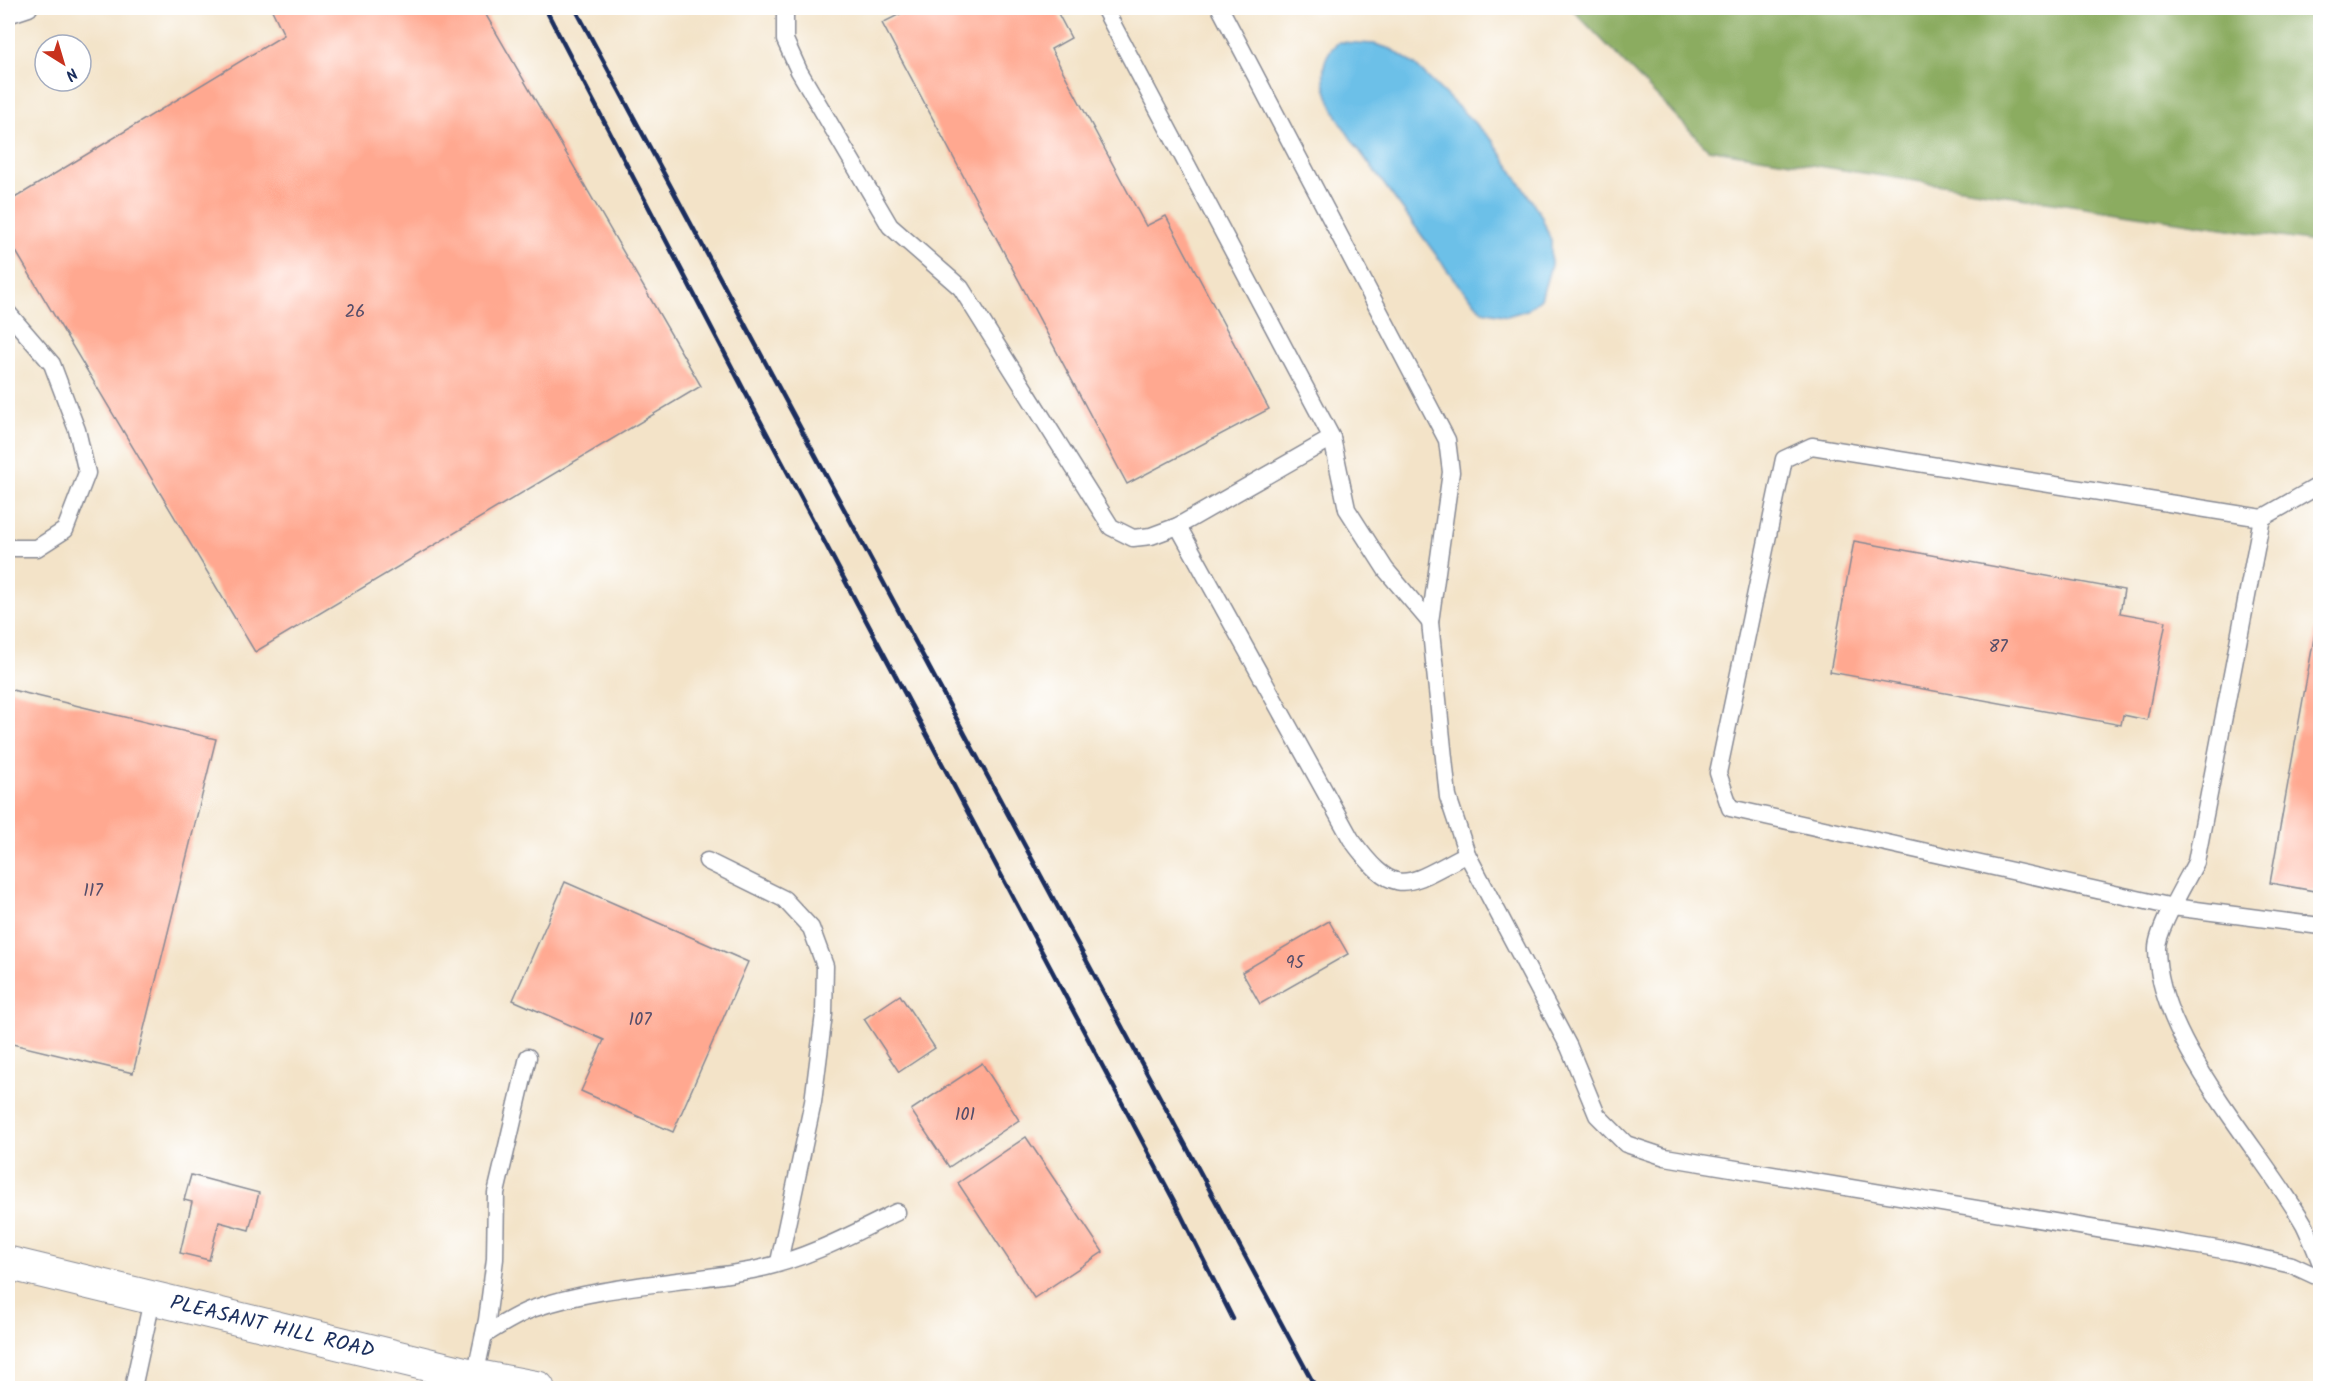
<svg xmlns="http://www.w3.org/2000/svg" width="2328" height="1396" font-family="Kalam,sans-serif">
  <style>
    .forest { fill: #8bac61; stroke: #536e60; stroke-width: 1.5 }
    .water { fill: #6cc0e8; stroke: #4478a3; stroke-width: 1.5 }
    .building { fill: #ffa890 }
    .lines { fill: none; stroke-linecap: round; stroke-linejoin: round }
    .lane-casing { stroke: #878993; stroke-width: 19 }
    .secondary-casing { stroke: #878993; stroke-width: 35 }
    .lane { stroke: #fff; stroke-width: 16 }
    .secondary { stroke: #fff; stroke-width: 33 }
    .rail { stroke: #1b2f5e; stroke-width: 4.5 }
    .labels { text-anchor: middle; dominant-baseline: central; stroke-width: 4.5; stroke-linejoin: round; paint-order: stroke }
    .number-label { font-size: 18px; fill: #544d6a }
    .street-label { font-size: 21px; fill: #1b2f5e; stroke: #fff }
  </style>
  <rect width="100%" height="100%" fill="#fff"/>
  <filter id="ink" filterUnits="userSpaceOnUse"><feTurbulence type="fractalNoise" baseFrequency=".0167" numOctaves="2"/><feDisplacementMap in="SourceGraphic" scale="12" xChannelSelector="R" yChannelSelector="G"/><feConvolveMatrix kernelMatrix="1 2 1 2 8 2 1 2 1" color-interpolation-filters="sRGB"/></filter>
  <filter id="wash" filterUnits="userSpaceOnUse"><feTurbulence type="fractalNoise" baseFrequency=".008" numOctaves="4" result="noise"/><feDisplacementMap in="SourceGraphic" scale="24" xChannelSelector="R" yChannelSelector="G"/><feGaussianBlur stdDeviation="1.35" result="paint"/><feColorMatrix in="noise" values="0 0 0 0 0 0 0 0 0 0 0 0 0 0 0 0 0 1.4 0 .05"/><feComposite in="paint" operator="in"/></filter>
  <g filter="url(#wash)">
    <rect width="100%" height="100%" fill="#f3e3c8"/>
    <path class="forest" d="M1571,8H2320V243L1708,149Z"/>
    <path class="water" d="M1339,42L1374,44L1391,49L1414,64L1493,141L1541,215L1551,241V265L1541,299L1527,310L1507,316L1483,311L1456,282L1356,146C1337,119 1304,68 1339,42Z"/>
    <g id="blocks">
      <g class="building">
        <path d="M271,8H482L701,386L255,652L8,238V202L284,35Z"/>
        <path d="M912,8H1055L1071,38L1051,49L1146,226L1166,216L1269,409L1127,484L882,23Z"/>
        <path d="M1854,541L2124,590L2120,613L2166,621L2147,720L2123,715L2121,725L1830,672Z"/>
        <path d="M2319,610H2320V892L2270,883Z"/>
        <path d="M8,689L216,739L133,1073L8,1043Z"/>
        <path d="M565,882L748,962L673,1132L581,1091L604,1040L513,1000Z"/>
        <path d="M1329,921L1348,954L1260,1004L1242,972Z"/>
        <path d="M900,995L935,1048L899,1072L864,1019Z"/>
        <path d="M982,1063L1019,1120L949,1167L911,1110Z"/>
        <path d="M1026,1137L1103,1252L1034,1298L958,1183Z"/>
        <path d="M191,1175L259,1193L249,1230L219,1222L209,1260L180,1253L192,1202L184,1200Z"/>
      </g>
    </g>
  </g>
  <g filter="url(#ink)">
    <use href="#blocks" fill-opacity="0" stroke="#878993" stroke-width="1.5"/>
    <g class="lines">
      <defs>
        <g id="lane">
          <path d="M785,8V40L799,71L890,226L961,288L1111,527L1133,538L1151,536L1178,526L1332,438"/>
          <path d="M1104,8L1332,438L1347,509L1386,570L1430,622"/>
          <path d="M1220,8L1447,440L1451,472L1430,622L1448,797L1467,854L1569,1047L1597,1115L1626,1144L1665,1157L2229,1251L2292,1265L2320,1278"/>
          <path d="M8,15L29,8"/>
          <path d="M8,313L52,364L77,430L87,473L65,530L37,548H8"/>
          <path d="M2262,518L2320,485"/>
          <path d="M1178,526L1351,839C1397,902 1406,885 1467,854"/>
          <path d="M707,861L784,899L811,928L825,966L824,1014L813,1102L779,1262"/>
          <path d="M2320,926L2173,907L1730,808L1718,773L1784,459L1812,446L2262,518L2196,862C2187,880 2156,931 2157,949C2158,1041 2259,1146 2304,1224C2310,1236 2315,1249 2320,1261"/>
          <path d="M484,1335C499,1326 516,1315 532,1309C605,1284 679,1284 753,1270C804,1260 851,1235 897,1212"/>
          <path d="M475,1376L487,1320L495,1259L496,1193L528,1057"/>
          <path d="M133,1388L152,1300"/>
        </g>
        <g id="secondary">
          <path id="s1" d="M8,1263L475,1376L538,1388"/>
        </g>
      </defs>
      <use href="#lane" class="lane-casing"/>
      <use href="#secondary" class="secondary-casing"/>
      <use href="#lane" class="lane"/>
      <use href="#secondary" class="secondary"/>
      <g class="rail">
        <path d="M545,8L746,394L1173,1199L1233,1319"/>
        <path d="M575,8L1316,1388"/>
      </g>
    </g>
  </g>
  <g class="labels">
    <g class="number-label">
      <text x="355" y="312">26</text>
      <text x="1998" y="647">87</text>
      <text x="93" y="891">117</text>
      <text x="1295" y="963">95</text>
      <text x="640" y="1020">107</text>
      <text x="965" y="1115">101</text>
    </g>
    <g class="street-label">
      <text stroke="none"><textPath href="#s1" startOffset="272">PLEASANT HILL ROAD</textPath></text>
    </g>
  </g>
  <rect width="2328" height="1396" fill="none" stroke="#fff" stroke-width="30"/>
  <g transform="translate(63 63) rotate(143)"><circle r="28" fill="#ffffff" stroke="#a4acbf" stroke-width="1.5"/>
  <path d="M0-4.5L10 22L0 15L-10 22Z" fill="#c8321e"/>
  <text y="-9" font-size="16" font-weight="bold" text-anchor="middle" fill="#1b2f5e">N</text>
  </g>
</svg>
